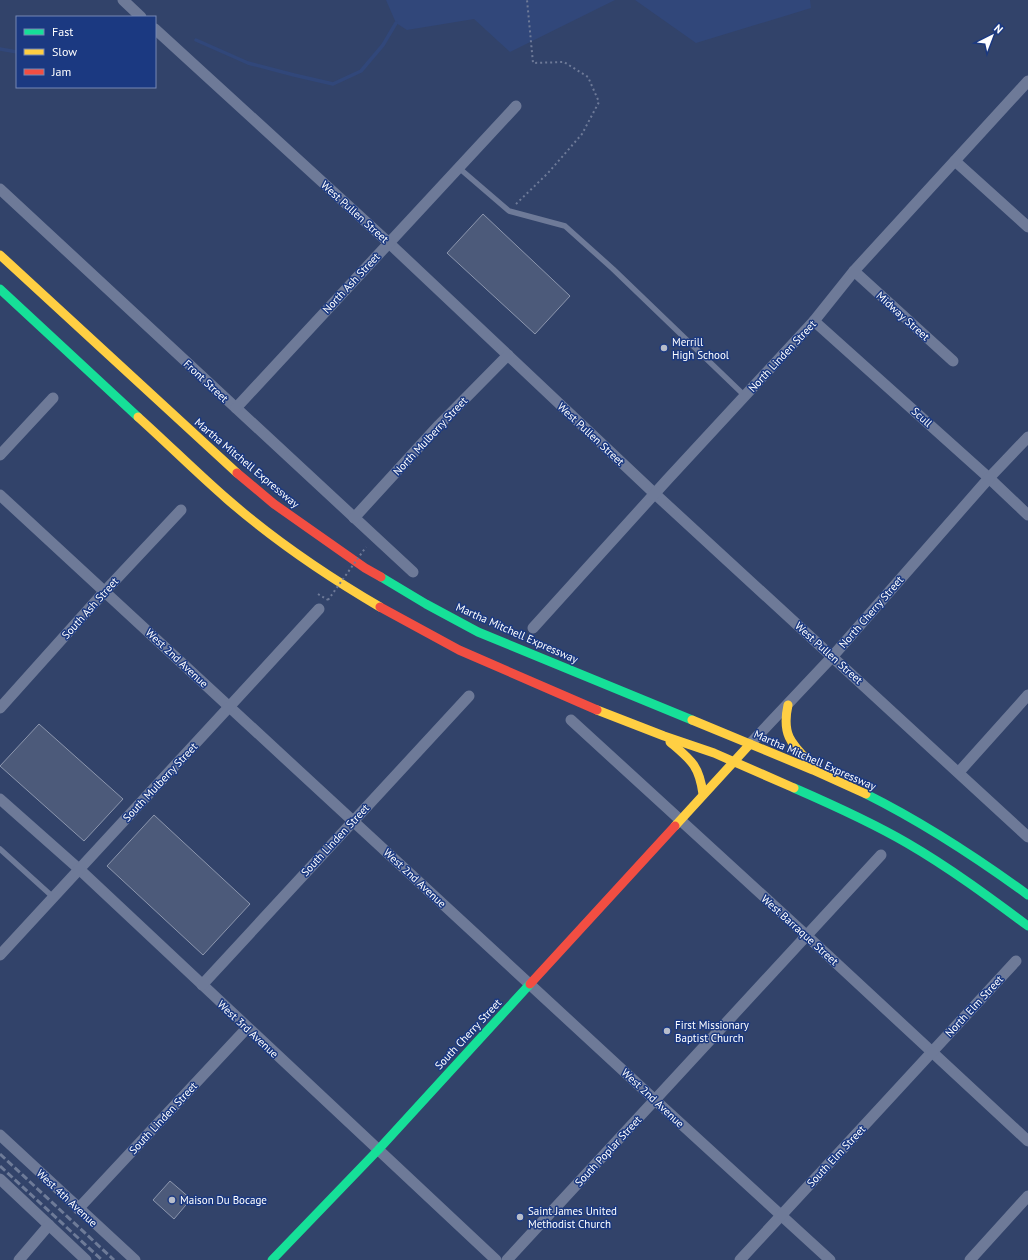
<svg xmlns="http://www.w3.org/2000/svg" width="1028" height="1260" font-family="'PT Sans',sans-serif">
  <style>
    .water { fill: #31477a }
    .lines { fill: none; stroke-linecap: round; stroke-linejoin: round }
    .stream { stroke: #31477a; stroke-width: 3.5 }
    .building { fill: #4c5a7a; stroke: #8c96ae }
    .path { stroke: #6e7a98; stroke-width: 2; stroke-dasharray: 2 3; stroke-linecap: butt }
    .lane { stroke: #6e7a98; stroke-width: 5.5 }
    .street { stroke: #6e7a98; stroke-width: 11 }
    .fast { stroke: #16e098; stroke-width: 9 }
    .slow { stroke: #ffcf43; stroke-width: 9 }
    .jam { stroke: #f24e42; stroke-width: 9 }
    .rail { stroke: #6e7b98; stroke-width: 3; stroke-dasharray: 7 3; stroke-linecap: butt }
    .path-bridge { stroke: #6e7a98; stroke-width: 2; stroke-dasharray: 2 3; stroke-linecap: butt }
    .poi-dot { fill: #b7bdcb; stroke: #1b3981; stroke-width: 1.5 }
    .labels { text-anchor: middle; dominant-baseline: central; stroke-width: 3; stroke-linejoin: round; paint-order: stroke }
    .street-label { font-size: 11px; fill: #fff; stroke: #1b3981 }
    .poi-label { font-size: 11px; fill: #fff; stroke: #1b3981; text-anchor: start }
  </style>
  <rect width="100%" height="100%" fill="#32436a"/>
  <g class="water">
    <path d="M386,0H615L510,52L474,19L407,30L396,23Z"/>
    <path d="M635,0H810L811,8L696,43Z"/>
  </g>
  <g class="lines">
    <g class="stream">
      <path d="M196,40L248,63L294,75L333,84L361,71L383,45L396,23"/>
      <path d="M0,49L17,52"/>
    </g>
  </g>
  <g class="building">
    <path d="M483,214L570,296L535,334L447,253Z"/>
    <path d="M39,724L123,799L84,841L0,766Z"/>
    <path d="M154,815L250,904L203,955L107,866Z"/>
    <path d="M170,1181L191,1199L174,1219L153,1200Z"/>
  </g>
  <g class="lines">
    <g class="path">
      <path d="M516,204L548,173L582,134L599,102L588,77L564,62L533,63L527,0"/>
      <path d="M318,594L328,600"/>
    </g>
    <g class="lane">
      <path d="M459,168L509,211L565,226L613,269L745,396"/>
      <path d="M0,849L53,897"/>
    </g>
    <g class="street">
      <path d="M123,0L141,17"/>
      <path d="M155,29L389,243L654,493L1028,837"/>
      <path d="M955,161L1028,227"/>
      <path d="M0,189L413,572"/>
      <path d="M854,271L953,361"/>
      <path d="M814,321L989,478L1028,515"/>
      <path d="M236,408L516,106"/>
      <path d="M0,455L53,398"/>
      <path d="M0,495L655,1100L830,1260"/>
      <path d="M354,518L439,425L508,355"/>
      <path d="M533,628L667,480L814,321L854,271L1028,81"/>
      <path d="M0,708L105,591L181,510"/>
      <path d="M571,720L807,936L1028,1141"/>
      <path d="M750,744L832,657L989,478L1028,437"/>
      <path d="M959,772L1028,695"/>
      <path d="M0,799L79,869L496,1260"/>
      <path d="M0,955L229,707L319,609"/>
      <path d="M202,985L469,696"/>
      <path d="M0,1135L135,1260"/>
      <path d="M0,1179L86,1260"/>
      <path d="M78,1209L247,1028"/>
      <path d="M19,1260L49,1225"/>
      <path d="M507,1260L881,855"/>
      <path d="M740,1260L1016,961"/>
      <path d="M970,1260L1028,1196"/>
    </g>
    <g class="fast">
      <path d="M0,289L138,417"/>
      <path d="M381,577L426,604L478,632L692,720"/>
      <path d="M794,788C833,805 871,822 907,843C950,868 989,897 1028,926"/>
      <path d="M866,794C924,823 976,857 1028,895"/>
      <path d="M272,1260L378,1150L530,984"/>
    </g>
    <g class="slow">
      <path d="M0,255L237,473"/>
      <path d="M138,417C168,444 197,473 227,499C274,540 327,576 380,607"/>
      <path d="M788,705C781,737 793,745 814,767"/>
      <path d="M597,710L664,736L714,753L794,788"/>
      <path d="M692,720L813,770L866,794"/>
      <path d="M670,742C691,760 699,765 703,794"/>
      <path d="M675,826L750,744"/>
    </g>
    <g class="jam">
      <path d="M237,473L274,504L365,568L381,577"/>
      <path d="M380,607L459,650L597,710"/>
      <path d="M530,984L675,826"/>
    </g>
    <g class="rail">
      <path d="M0,1154L114,1260"/>
      <path d="M0,1166L102,1260"/>
    </g>
    <path class="path-bridge" d="M328,600L366,547"/>
  </g>
  <g class="poi-dot">
    <circle cx="664" cy="348" r="4"/>
    <circle cx="667" cy="1031" r="4"/>
    <circle cx="172" cy="1200" r="4"/>
    <circle cx="520" cy="1217" r="4"/>
  </g>
  <g class="labels">
    <g class="street-label">
      <text transform="translate(355 212) rotate(42)">West Pullen Street</text>
      <text transform="translate(351 283) rotate(-47)">North Ash Street</text>
      <text transform="translate(903 316) rotate(42)">Midway Street</text>
      <text transform="translate(782 356) rotate(-47)">North Linden Street</text>
      <text transform="translate(206 381) rotate(43)">Front Street</text>
      <text transform="translate(922 417) rotate(42)">Scull</text>
      <text transform="translate(591 434) rotate(43)">West Pullen Street</text>
      <text transform="translate(430 436) rotate(-47)">North Mulberry Street</text>
      <text transform="translate(247 463) rotate(40)">Martha Mitchell Expressway</text>
      <text transform="translate(90 608) rotate(-48)">South Ash Street</text>
      <text transform="translate(871 612) rotate(-49)">North Cherry Street</text>
      <text transform="translate(517 633) rotate(24)">Martha Mitchell Expressway</text>
      <text transform="translate(829 653) rotate(42)">West Pullen Street</text>
      <text transform="translate(177 658) rotate(43)">West 2nd Avenue</text>
      <text transform="translate(815 760) rotate(24)">Martha Mitchell Expressway</text>
      <text transform="translate(160 782) rotate(-47)">South Mulberry Street</text>
      <text transform="translate(335 840) rotate(-47)">South Linden Street</text>
      <text transform="translate(415 878) rotate(43)">West 2nd Avenue</text>
      <text transform="translate(800 930) rotate(42)">West Barraque Street</text>
      <text transform="translate(974 1006) rotate(-47)">North Elm Street</text>
      <text transform="translate(248 1029) rotate(43)">West 3rd Avenue</text>
      <text transform="translate(468 1034) rotate(-47)">South Cherry Street</text>
      <text transform="translate(653 1098) rotate(43)">West 2nd Avenue</text>
      <text transform="translate(163 1118) rotate(-47)">South Linden Street</text>
      <text transform="translate(608 1151) rotate(-47)">South Poplar Street</text>
      <text transform="translate(836 1156) rotate(-47)">South Elm Street</text>
      <text transform="translate(67 1198) rotate(43)">West 4th Avenue</text>
    </g>
    <g class="poi-label">
      <text x="672" y="342">Merrill<tspan x="672" dy="13">High School</tspan></text>
      <text x="675" y="1025">First Missionary<tspan x="675" dy="13">Baptist Church</tspan></text>
      <text x="180" y="1200">Maison Du Bocage</text>
      <text x="528" y="1211">Saint James United<tspan x="528" dy="13">Methodist Church</tspan></text>
    </g>
  </g>
  <rect x="16" y="16" width="140" height="72" fill="#1b3981" stroke="#7688b3"/>
  <rect x="24" y="29" width="20" height="6" fill="#16e098" stroke="#7688b3"/>
  <text x="52" y="36" font-size="12" fill="#ffffff">Fast</text>
  <rect x="24" y="49" width="20" height="6" fill="#ffcf43" stroke="#7688b3"/>
  <text x="52" y="56" font-size="12" fill="#ffffff">Slow</text>
  <rect x="24" y="69" width="20" height="6" fill="#f24e42" stroke="#7688b3"/>
  <text x="52" y="76" font-size="12" fill="#ffffff">Jam</text>
  <g transform="translate(992 36) rotate(42)" stroke="#1b3981" stroke-width="3" paint-order="stroke">
  <path d="M0-3L7 15L0 10L-7 15Z" fill="#ffffff"/>
  <text y="-6" font-size="11" font-weight="bold" text-anchor="middle" fill="#ffffff">N</text>
  </g>
</svg>
